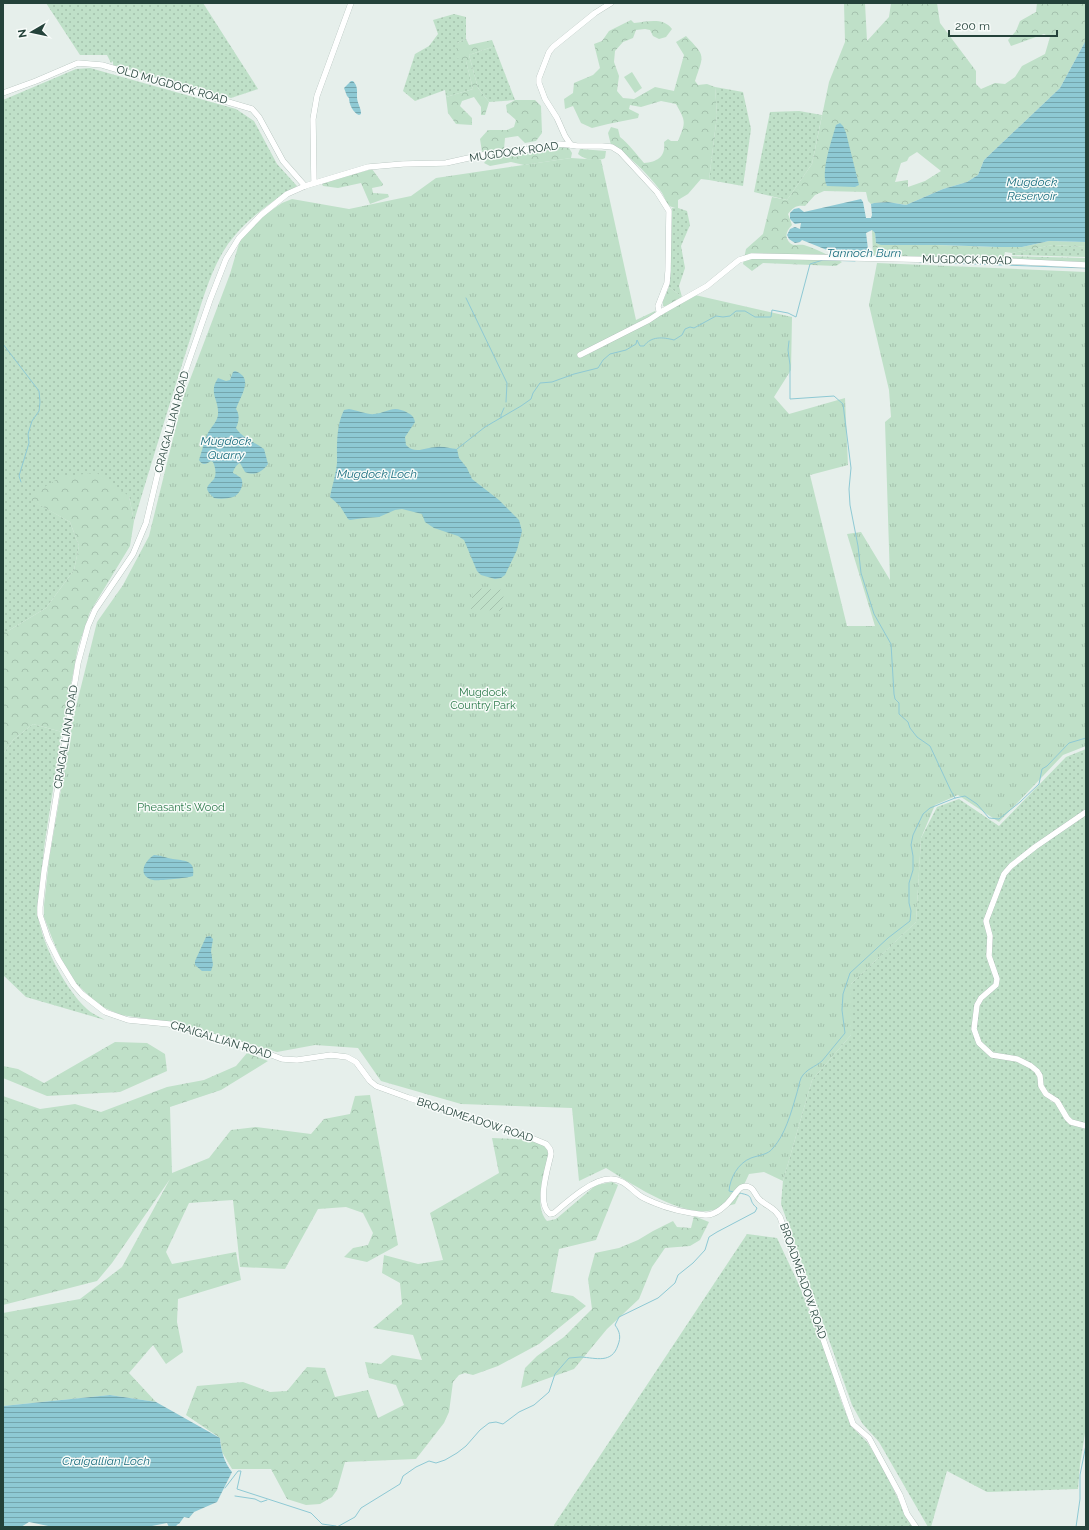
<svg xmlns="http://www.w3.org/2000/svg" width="1089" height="1530" font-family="Raleway,sans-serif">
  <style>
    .grass { fill: url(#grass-dots) }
    .forest { fill: url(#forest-crowns); fill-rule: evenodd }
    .park { fill: url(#park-tufts) }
    .garden { fill: url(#garden-furrows) }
    .pitch { fill: #bfe0c8 }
    .water { fill: url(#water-rules) }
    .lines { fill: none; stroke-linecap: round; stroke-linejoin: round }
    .stream { stroke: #8ec9d4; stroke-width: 1 }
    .minor-casing { stroke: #a8b8b2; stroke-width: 6 }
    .minor { stroke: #fff; stroke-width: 5.5 }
    .labels { text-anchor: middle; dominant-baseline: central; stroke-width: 3; stroke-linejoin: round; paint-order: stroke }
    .street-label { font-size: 11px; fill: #24423a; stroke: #f7fbf9 }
    .park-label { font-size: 11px; fill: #2d7a4b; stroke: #f7fbf9 }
    .water-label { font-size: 12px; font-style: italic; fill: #1c6f80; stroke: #f7fbf9 }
  </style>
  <defs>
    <pattern id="grass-dots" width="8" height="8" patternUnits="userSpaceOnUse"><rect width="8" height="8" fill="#bfe0c8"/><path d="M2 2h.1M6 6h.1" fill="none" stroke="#a4c1ad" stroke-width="1.8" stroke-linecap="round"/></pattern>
    <pattern id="forest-crowns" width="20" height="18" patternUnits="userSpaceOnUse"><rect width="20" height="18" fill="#bfe0c8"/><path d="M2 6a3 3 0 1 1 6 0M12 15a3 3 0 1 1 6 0" fill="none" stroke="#a4c1ad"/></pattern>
    <pattern id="park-tufts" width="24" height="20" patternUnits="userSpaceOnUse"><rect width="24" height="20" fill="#bfe0c8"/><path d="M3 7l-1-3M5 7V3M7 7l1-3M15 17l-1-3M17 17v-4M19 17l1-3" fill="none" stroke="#a4c1ad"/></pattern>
    <pattern id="garden-furrows" width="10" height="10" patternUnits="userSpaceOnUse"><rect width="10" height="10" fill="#bfe0c8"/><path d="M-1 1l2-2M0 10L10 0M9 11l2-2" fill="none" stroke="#a4c1ad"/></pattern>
    <pattern id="water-rules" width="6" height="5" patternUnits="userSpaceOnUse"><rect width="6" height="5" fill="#8ec9d4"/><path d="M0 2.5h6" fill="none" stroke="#74a5ad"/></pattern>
  </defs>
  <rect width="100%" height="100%" fill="#e6efeb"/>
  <g class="grass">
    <path d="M46,3H203L258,89L231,98L113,65V61L111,63L107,55H80Z"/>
    <path d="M454,14L466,17V39L457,43L466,61L473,89L446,97L445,90L415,101L403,91L415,54L429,46L438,34L433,20Z"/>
    <path d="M492,40L515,100L489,102L478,88L469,55L492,47Z"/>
    <path d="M90,68L236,109L254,121L277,164L297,186C271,202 246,219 228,244C210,270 202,303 192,333C172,396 153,458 134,521L129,496L28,498L70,522L79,546L74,570L46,608L8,631H3V100L76,69Z"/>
    <path d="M715,87L743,92L751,129L743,186L709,180L717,115Z"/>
    <path d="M799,111L822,115L812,164L787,200L754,192L770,112Z"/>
    <path d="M672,208H678L687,211L690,225L681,246L685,268L679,286L682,297L669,287V256Z"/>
    <path d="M1053,245L1086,247V257L1012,255V253Z"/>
    <path d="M33,724L62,732L45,841L37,908C39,939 64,988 87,1009C92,1014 100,1017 105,1020L26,997L3,975V754L13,740Z"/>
    <path d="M1086,749V1125L1069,1119L1052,1097L1050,1101L1055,1103L1068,1123L1086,1128V1427L1080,1465L1078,1489L987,1492L947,1471L931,1527H928L879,1442L862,1423L852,1405L781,1204L783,1181L812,1080L851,1035V984L916,922L921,838L937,807L959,799L999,826L1066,757Z"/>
    <path d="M747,1234L777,1238L799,1285L824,1347L841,1401L851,1426L867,1442L882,1466L901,1505L913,1527H554V1525Z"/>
  </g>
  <g class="forest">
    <path d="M844,3H865L867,41L889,17L891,3H937L940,23L976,71V84L981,89L995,83L1005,84L1015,77L1022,66L1045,54L1050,37L1044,34L1011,46L1008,40L1016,31L1020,21L1036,12L1037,3H1086V40L1060,88L984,160L978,175L967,182L943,189L906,205L888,202L874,203L871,204L868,201L866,192L824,191L815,195L805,206C797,205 793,207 788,214L792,225C787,230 784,236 789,242C793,247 798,244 804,245C817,249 830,256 842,262L836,266L763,263L752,271L743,264L746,249L763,234L772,197L787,200L812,164L829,82L845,42ZM839,123L846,136L857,186L826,185V171ZM917,152L941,171L925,181L908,187V180L895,182L901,163L907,161L909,157Z"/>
    <path d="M631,20L634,23C647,22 663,17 672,29L666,37L659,39L653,36L650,30L645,29L636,30L633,38L623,42L615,51L614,62L619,76L617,91L623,98L634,99L655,87L674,91L684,55L676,42L686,36C706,57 704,54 695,81L698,85L707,84L715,87L717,115L709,180L701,179L688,194L678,200V208C665,208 667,199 660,190C646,172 630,156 611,145L608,133L611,127L618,129L620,137C628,143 637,155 644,163C657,162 666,157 664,142L668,139L671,141H678C686,122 686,122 676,104L661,101L641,107L630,105L629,109L639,114L638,118L608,124L592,128L581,123L573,106L565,109L564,99L573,93L574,83L593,75L600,68L594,44L602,41L609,31Z"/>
    <path d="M466,39L469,45L492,40V47L469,55L478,88L489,102L485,115H481V107L474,97L462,101L460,106L472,118V125L456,124L448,113L446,97L473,89L466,61L456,58L457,43Z"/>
    <path d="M515,100H535L541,106L542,133L536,141L525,143L518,136L505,138L504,149L482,152L480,139L488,130H507L514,127L516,120L507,112L506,105Z"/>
    <path d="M558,147L569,148L572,153L571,158L524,165L511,162L490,166L484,163L488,158L541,152Z"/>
    <path d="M580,149L606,151L605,158C598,162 584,160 578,154Z"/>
    <path d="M372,169L383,184L382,186L372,188L373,193L388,194L389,197L370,204L361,183L338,188L323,186L322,183Z"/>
    <path d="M872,230L875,233L876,243L997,247H1022L1049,241L1086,242V247L1053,245L1012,253L1005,252L1004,256L1086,258V262L873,255Z"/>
    <path d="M669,287L682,297L666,307L663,306V301Z"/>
    <path d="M97,473L129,496L134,521L130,546L90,612L78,647L62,732L33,724L13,740L3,754V631H8L46,608L74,570L79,546L70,522L27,498L62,476Z"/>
    <path d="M115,1042L147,1043L165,1054L167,1071L120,1092L47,1096L3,1078V1066L18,1069L44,1083Z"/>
    <path d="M247,1053L268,1061L221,1090L170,1107L172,1173L209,1158L231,1130L256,1127L311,1134L324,1119L350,1114L355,1096L370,1095L398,1245L367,1262L344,1257L353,1248L368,1245L373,1233L363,1213L346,1207L318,1209L285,1269L240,1267L233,1200L189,1203L166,1252L172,1264L236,1252L241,1280L178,1299L177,1322L183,1352L166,1364L153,1345L129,1373L156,1402L110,1395L3,1406V1313L80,1299L122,1267L170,1179L112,1263L97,1281L3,1305V1096L40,1109L75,1104L101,1112L167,1087L204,1080L236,1066Z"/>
    <path d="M492,1138L535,1140L547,1146L550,1152C544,1170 533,1206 547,1221L556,1219L596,1185L612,1182L618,1185L596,1240L559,1249L551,1292L573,1296L586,1306L539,1344L498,1366L473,1375L465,1373L459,1375L453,1382L449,1412L444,1423L416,1459L345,1462L337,1490L332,1497L320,1504L306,1505L287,1499L271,1469H232L222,1452L220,1438L186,1415L197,1386L243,1382L270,1392L287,1391L307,1367L325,1368L335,1397L368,1390L378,1418L404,1405L396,1385L369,1378L365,1362L381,1364L392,1355L422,1360L413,1335L373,1328L402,1304L400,1283L382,1273L384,1255L418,1264L443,1260L430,1213L499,1173Z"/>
    <path d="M694,1216L709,1222L700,1240L690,1246L665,1248L652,1267L639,1299L607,1329L574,1369L521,1388L525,1368L537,1356L564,1337L592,1309L588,1279L595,1253L619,1248L638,1240L653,1231L673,1221L677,1227L691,1228Z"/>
  </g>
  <path class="park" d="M571,158L601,160L636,320L655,311L659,316L695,295L792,317L791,370L774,397L789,414L845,398L848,465L810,475L847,626H875L847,534L861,532L890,580L885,422L891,417L889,390L869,305L877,263L1086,272V746L1063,755L999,822L958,795L935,805L921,838L916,922L851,984V1035L812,1080L783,1181L764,1172L749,1174L735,1204C726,1206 717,1210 708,1211C676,1214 632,1184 606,1168L579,1181L572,1108L461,1104L381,1081L358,1048L315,1045L277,1052L169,1022L121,1015L98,1005L76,983L61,959L52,938L44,917V905L49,860L73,719L97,622L123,585L149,536L183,398L230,274L240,240L263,216L282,203L292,199L349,209L411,196L436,178Z"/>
  <path class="garden" d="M473,588L504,590L502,611L471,609Z"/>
  <path class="pitch" d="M632,72L642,88L635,93L624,77Z"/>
  <g class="water">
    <path d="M1086,40V242L1049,241L1022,247H997L940,245H881L876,243L875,233L872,230L866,233L868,249L867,251L827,250L802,240L800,242L795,243L789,239L787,235L790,229L795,227L800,229L801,223L795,224L790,219V213L794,209L799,208L804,212L861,199L863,202L866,218H871L872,215L871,204L874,203L888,202L906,205L943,189L967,182L978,175L984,160L1060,88Z"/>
    <path d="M351,81H353C358,86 357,91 357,97C357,103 361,107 361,114L359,115C353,113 349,104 349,98L347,96L344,88Z"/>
    <path d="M840,123L843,126L846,133L859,185L855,187L827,186C820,172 832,140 836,125Z"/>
    <path d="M235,371C255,378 240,396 236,409C240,415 239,421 236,428C242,438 256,443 264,449L268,464C262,472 255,476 245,472L240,463C237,464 233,470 233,473C236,475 239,476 241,478C245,485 239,495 233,497C226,499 220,499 214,498C203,488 207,487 214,479C217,474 215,466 213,462L211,461C207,464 202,466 199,460C202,451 204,441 208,433C211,427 218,421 218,414C219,399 208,393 218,378L226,381L230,380L233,372Z"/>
    <path d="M349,409C356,410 369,415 374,414C388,413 392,404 408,413C412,415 414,417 415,422L405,437L406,445C416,455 425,447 437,447C444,446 450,449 457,449L459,458L467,468L472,479L499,500L519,520L522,531L517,550L505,575L501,578L495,579L481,575L477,571L464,540L458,536L434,528L425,522L422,514L402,509L395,510L379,517L364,518L350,520L348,519L340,506L330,497C332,486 336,475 337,463C337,446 336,426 344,410Z"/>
    <path d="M154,855C160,855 166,858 173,859C183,861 196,859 193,876C188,878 159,881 153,880C137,876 144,861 154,855Z"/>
    <path d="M210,936L213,939L211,951L213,965L211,971H202L195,965V961L206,937Z"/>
    <path d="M110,1395L156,1402L220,1438C221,1451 224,1462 232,1472L217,1502L194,1512L189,1518L184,1517L179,1524H178L175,1527H169L167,1523L147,1527H53L29,1522L21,1527H3V1406Z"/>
  </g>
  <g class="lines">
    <g class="stream">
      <path d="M920,262L1086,268"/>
      <path d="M466,298L507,383L506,402"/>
      <path d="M789,341L788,350L790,365V399L834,396L843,404L851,468L849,489L850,505L858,546L861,573L874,614L891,644L894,694L895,699L899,703V714L908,722L910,728L917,737L930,746L951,791L955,798"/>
      <path d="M3,344L39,391L40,402L39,411L32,421L28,434L29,443L19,476L21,482"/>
      <path d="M501,418V415L504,408"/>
      <path d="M457,449L485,427L521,406L531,399L533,393L540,383L552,382L574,374L598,368L603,360L610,354L626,350L636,344L637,340L640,346H644C651,336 663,337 674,340L682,335L685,329L690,327L694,328L716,316L723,317L730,316L736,311H745L755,317H771L772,310L788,313L796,317L810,264L823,260L855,261"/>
      <path d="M734,1192L729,1191C730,1178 738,1163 751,1158C759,1155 768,1155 773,1148C785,1135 791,1113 796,1096C798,1090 799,1083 801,1078C806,1069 815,1067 822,1061C830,1052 837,1042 845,1033L842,1010L843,994L850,973L888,938L910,921L911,911L909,903V883L913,870V856L911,845L913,835L923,814L930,808L955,798L965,796L977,804L989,818L999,819L1020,802L1039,784L1042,769L1047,766L1069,743L1086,738"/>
      <path d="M225,1488L238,1471H241L237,1489L311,1513L322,1524L336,1526"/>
      <path d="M235,1496L255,1499L261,1502L267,1500"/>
      <path d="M337,1527L355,1517L361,1508L400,1484L403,1476L416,1467L429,1461L436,1463L445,1460L457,1453L466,1446L480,1430L489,1423L496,1422L503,1424L519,1412L534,1405L549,1392L555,1374L569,1358C573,1358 577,1357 581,1357C596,1358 612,1364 618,1345C621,1337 620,1332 615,1325L619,1317L658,1298L675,1283L678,1275L693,1263L705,1250L709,1237L717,1232L755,1212L757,1208C746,1199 757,1196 739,1193"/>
      <path d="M1076,1527L1080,1499V1475L1086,1445"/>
    </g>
    <defs>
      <g id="minor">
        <path d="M3,93L36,81L78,63L102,65L252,109L259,117L283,161L305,186"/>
        <path d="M571,145L565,136L557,118L545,99L539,83V78L549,52L553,47L595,13L611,3"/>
        <path d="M314,183L313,119L317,96L351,3"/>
        <path d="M580,355L649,320L661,312"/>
        <path d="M1086,812L1035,847L1011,866L1004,874L986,921L990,936L989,956L997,979L996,985L981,998L977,1005L974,1029L979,1043L992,1055L1017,1059L1031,1066L1037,1071L1040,1076L1041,1086L1046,1094L1057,1101L1067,1118L1071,1122L1086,1126"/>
        <path d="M916,1527L907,1514L900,1495L869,1438L853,1424L780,1217C773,1206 769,1208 760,1200C756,1197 755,1191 751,1188C741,1182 737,1192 732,1198C727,1205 715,1216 705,1215C688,1213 671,1210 655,1203C650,1201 643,1198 639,1195C630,1188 622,1178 610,1179C592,1179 567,1202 554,1213L550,1214C536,1204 548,1168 551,1154L550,1149L546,1144L512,1130L409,1098L376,1086L370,1081L356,1062L347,1057L331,1055L297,1060L282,1059L253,1048L169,1024L128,1020L105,1012L82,994L74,985L58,959L48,939L40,915V907L44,872L78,663L88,626L95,610L133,554L146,523L175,401L210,300L226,259L239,238L261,215L287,194L305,186L368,167L403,164L446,163L482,155L539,148L559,144L571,145L577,146H602L612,147L620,152L657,192L669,211L668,271L667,283L658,306L659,311L661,312L707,286L739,260L752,256L1006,261L1086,265"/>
      </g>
    </defs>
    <use href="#minor" class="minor-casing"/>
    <use href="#minor" class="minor"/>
  </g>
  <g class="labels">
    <g class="street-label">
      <text transform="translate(172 85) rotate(16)">OLD MUGDOCK ROAD</text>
      <text transform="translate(514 152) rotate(-8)">MUGDOCK ROAD</text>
      <text transform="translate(967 260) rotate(1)">MUGDOCK ROAD</text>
      <text transform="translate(172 422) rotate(-75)">CRAIGALLIAN ROAD</text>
      <text transform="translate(66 737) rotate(-81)">CRAIGALLIAN ROAD</text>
      <text transform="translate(221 1040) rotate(17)">CRAIGALLIAN ROAD</text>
      <text transform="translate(475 1120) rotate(18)">BROADMEADOW ROAD</text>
      <text transform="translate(803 1281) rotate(71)">BROADMEADOW ROAD</text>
    </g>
    <g class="park-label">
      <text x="483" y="692">Mugdock<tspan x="483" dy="13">Country Park</tspan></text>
      <text x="181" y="807">Pheasant's Wood</text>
    </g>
    <g class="water-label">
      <text x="1032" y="182">Mugdock<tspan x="1032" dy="14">Reservoir</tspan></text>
      <text x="864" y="253">Tannoch Burn</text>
      <text x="226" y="441">Mugdock<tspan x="226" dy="14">Quarry</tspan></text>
      <text x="377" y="474">Mugdock Loch</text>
      <text x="106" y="1461">Craigallian Loch</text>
    </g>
  </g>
  <rect width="1089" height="1530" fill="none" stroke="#24423a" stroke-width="8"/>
  <g transform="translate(32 32) rotate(261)" stroke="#f7fbf9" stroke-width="3" paint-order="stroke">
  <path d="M0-3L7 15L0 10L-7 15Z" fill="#24423a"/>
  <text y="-6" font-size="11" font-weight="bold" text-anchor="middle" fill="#24423a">N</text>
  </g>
  <path d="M949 30v6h108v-6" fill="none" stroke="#24423a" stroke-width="2"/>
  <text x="955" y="30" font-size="12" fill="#24423a" stroke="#f7fbf9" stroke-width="3" paint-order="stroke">200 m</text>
</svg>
